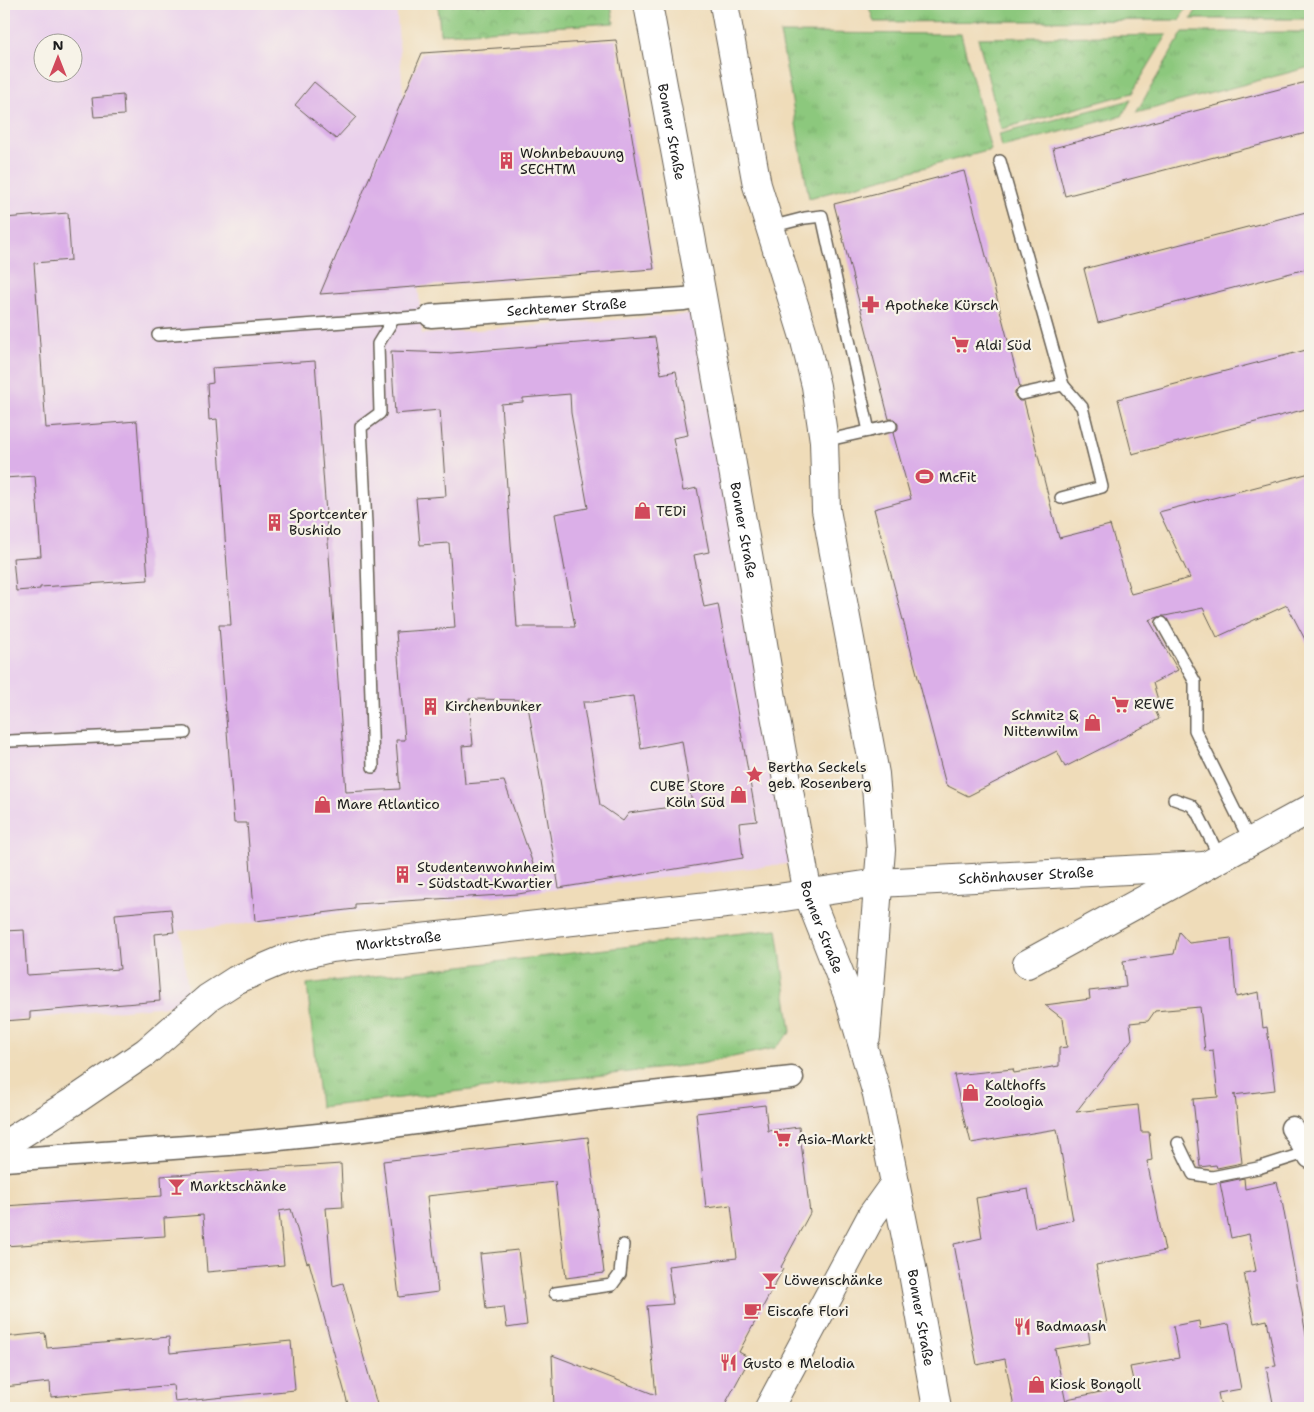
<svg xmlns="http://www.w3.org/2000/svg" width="1314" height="1412" font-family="'Shantell Sans',sans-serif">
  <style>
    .built { fill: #ead1ec; fill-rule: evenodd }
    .grass { fill: url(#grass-tufts); stroke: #54724c }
    .park { fill: url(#park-crowns); stroke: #54724c }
    .building { fill: #dbafe8; fill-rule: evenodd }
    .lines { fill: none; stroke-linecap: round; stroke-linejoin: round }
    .service-casing { stroke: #665f53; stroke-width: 14 }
    .minor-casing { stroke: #665f53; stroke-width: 25 }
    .tertiary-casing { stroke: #665f53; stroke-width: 30 }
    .secondary-casing { stroke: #665f53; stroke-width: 30 }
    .service { stroke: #fff; stroke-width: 11 }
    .minor { stroke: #fff; stroke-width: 22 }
    .tertiary { stroke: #fff; stroke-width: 28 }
    .secondary { stroke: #fff; stroke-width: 28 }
    .labels { text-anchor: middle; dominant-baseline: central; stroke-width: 4.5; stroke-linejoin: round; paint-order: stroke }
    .street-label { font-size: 14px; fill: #1c1c1c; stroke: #f7f3e8 }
    .poi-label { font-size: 14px; fill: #1c1c1c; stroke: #f7f3e8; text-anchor: start }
  </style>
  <defs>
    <pattern id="grass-tufts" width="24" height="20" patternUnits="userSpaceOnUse" patternTransform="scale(1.25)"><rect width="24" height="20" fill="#8cc87d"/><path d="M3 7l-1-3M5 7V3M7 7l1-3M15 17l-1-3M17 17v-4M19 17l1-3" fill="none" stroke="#78ab6b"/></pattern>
    <pattern id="park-crowns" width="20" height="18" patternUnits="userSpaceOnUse" patternTransform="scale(1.25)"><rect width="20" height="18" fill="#8cc87d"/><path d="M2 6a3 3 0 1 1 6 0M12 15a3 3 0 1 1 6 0" fill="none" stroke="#78ab6b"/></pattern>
  </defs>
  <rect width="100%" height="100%" fill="#f7f3e8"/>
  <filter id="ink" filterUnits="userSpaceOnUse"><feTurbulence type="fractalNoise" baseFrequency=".02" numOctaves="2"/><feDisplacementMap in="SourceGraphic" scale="10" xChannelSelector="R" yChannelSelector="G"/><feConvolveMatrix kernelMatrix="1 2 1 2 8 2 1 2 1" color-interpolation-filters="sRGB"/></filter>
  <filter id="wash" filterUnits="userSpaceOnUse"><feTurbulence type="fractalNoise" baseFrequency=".0096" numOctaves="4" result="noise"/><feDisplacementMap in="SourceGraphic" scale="20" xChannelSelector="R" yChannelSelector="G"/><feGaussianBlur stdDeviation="1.12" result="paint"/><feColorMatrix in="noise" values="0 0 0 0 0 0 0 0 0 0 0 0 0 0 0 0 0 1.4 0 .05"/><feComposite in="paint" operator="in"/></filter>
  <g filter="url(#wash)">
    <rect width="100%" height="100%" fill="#efdcb9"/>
    <path class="built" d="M4,4H396L422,334L695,314L796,863L180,931L190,1004L4,1021ZM42,42H72V72H42Z"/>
    <g class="grass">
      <path d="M868,4H1189L1179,20L874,22Z"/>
      <path d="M1200,4H1310V19H1191Z"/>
      <path d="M1183,32H1310V67L1136,113Z"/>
      <path d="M780,33L961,34L991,150L809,198Z"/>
      <path d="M1131,100L1122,116L1002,147L999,134Z"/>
      <path d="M777,929L791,1032L775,1048L700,1064L320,1107L307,984Z"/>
    </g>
    <g class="park">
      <path d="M438,4H611L614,23L440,34Z"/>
      <path d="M1167,35L1132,93L1001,129L978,38Z"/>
    </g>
    <g id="blocks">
      <g class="building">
        <path d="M616,40L654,269L320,294L422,53Z"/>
        <path d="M1310,81V132L1065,196L1053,148Z"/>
        <path d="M314,82L356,117L336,139L295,105Z"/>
        <path d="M123,95L124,115L94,117L92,98Z"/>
        <path d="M964,171L1020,387L1015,391V396L1019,401H1024L1059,538L1110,525L1131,594L1190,578L1159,512L1310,473V649L1287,605L1217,637L1203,608L1165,616H1162L1149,620L1178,670L1153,683L1158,700L1152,703L1159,719L1065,767L1057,751L968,796L946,785L874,509L911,499L893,433L898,429V424L894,419H889L834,204Z"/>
        <path d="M1310,211V268L1098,323L1084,269Z"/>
        <path d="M68,213L71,260L34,263L46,428L137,421L148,580L40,587V589L16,591L13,558L41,556L35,476L4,478V218Z"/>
        <path d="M655,337L661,374L676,371L688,435L673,438L683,491L697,488L709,552L694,555L704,607L718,604L757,821L739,823L743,858L559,888L527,700L469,699L473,745L462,746L465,784L504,781L542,890L518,894L355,904V909L255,921L247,823H234L219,625H231L217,419L209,420L207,384L213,383L212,368L315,361L346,792L400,789L396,740H405L396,632L455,628L449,543L420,545L416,498L446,496L440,410L395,414L391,351L451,353ZM570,394L571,413L588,508L555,514L575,627H517L501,404L523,402V398ZM633,696L641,749L682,741L692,804L629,813L623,821L600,805L583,702H593Z"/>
        <path d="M1310,349V408L1132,454L1118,399Z"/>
        <path d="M171,909L174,932L155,934L160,1001L30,1012V1019L4,1021V931L24,930L27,975L120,969L115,914Z"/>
        <path d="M1179,932L1189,943L1231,938L1236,997L1259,992L1263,1028L1267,1027L1275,1090L1233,1095H1235L1242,1163L1217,1168L1216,1165L1200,1167L1193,1099L1218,1097L1213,1050L1205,1051L1200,1007L1155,1011L1148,1021L1130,1023L1132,1039L1076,1112L1138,1105L1141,1132H1149L1152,1160L1147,1161L1165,1251L1096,1265L1107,1324L1088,1328L1090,1343L1055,1349L1067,1408H1014L1005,1359L977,1365L954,1244L982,1238L976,1198L1028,1189L1035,1228L1073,1220L1057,1129L971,1143L967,1127L966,1128L954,1075L1013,1069L1014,1073L1059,1066V1048L1067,1047L1063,1019L1045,1005L1090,999L1089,991L1126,987L1123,961L1174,954Z"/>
        <path d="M765,1105L768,1131L799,1127L810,1213L781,1267L783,1269L739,1352L750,1358L723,1408H554L552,1355L656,1395L647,1306L673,1304L668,1266L737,1258L731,1205L706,1208L696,1113Z"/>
        <path d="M588,1137L604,1273L566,1278L555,1182L427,1196L438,1292L399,1297L383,1161Z"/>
        <path d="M341,1164L343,1207L326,1208L333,1286L343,1283L378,1408H349L309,1262L307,1263L291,1209L279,1211L284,1265L207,1272L203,1215L164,1218L165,1236L4,1246V1206L162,1196L161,1176Z"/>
        <path d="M1244,1178L1245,1189L1277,1182L1282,1201L1310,1357V1408H1274L1266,1367L1276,1366L1267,1320L1254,1323L1244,1273L1256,1271L1249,1234L1231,1238L1220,1183Z"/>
        <path d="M518,1250L527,1325L507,1328L504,1307L486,1309L480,1254Z"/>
        <path d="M1199,1321L1200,1329L1229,1324L1241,1389L1218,1393L1221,1408H1068L1067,1399L1134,1385L1130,1367L1179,1358L1173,1326Z"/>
        <path d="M45,1333L47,1348L169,1337L170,1353L291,1341L295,1390L175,1402L173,1385L51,1397L50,1382L4,1387V1337Z"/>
      </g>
    </g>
  </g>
  <g filter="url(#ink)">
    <use href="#blocks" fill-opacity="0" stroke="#665f53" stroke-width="1"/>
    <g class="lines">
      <defs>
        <g id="service">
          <path d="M1000,161L1063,385L1022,394"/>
          <path d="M770,227L805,218L822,216L869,431"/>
          <path d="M158,335L431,316"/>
          <path d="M824,441L891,426"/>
          <path d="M1061,498L1102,487L1082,407L1063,385"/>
          <path d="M1162,623L1195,682V730L1250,841"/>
          <path d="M10,741L185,733"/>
          <path d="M373,767L366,524L361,427L380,413L378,344L394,318"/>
          <path d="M1174,799L1191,805L1197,812L1220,858"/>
          <path d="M1178,1143L1193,1174L1212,1177L1258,1168L1308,1152"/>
          <path d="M555,1293L612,1285L620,1274L623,1245"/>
        </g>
        <g id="minor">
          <path id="s1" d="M431,316L684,299L702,296"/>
          <path d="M1292,1128L1310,1157"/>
          <path d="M4,1160L229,1144L348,1132L604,1098L792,1078"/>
        </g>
        <g id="tertiary">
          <path d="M1027,964L1310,809"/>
          <path d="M769,1408L872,1215L895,1183"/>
        </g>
        <g id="secondary">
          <path id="s2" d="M648,4L702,296L751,571L773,704L808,894L848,995L877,1094L911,1262L937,1408"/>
          <path d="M724,4L757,185L804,337L816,386L824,441L826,510L875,774L881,850L866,1037"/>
          <path id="s3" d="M4,1145L77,1099L146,1052L208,998L236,980L285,959L331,948L771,899L878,883L1204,866"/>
        </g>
      </defs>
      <use href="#service" class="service-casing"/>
      <use href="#minor" class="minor-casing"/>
      <use href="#tertiary" class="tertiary-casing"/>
      <use href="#secondary" class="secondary-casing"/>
      <use href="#service" class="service"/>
      <use href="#minor" class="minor"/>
      <use href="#tertiary" class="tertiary"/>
      <use href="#secondary" class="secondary"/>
    </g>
  </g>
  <defs>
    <symbol id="building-bare" viewBox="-9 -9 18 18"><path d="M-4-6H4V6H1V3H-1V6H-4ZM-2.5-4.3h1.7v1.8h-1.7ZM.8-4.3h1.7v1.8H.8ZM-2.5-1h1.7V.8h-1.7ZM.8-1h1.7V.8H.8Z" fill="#d1495b" stroke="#f7f3e8" stroke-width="2.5" paint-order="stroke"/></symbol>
    <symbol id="pharmacy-bare" viewBox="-9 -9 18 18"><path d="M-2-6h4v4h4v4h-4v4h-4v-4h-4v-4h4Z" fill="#d1495b" stroke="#f7f3e8" stroke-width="2.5" paint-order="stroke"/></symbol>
    <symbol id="supermarket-bare" viewBox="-9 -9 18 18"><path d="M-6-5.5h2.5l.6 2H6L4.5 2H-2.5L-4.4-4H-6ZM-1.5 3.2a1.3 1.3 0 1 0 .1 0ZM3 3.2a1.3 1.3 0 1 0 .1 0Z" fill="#d1495b" stroke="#f7f3e8" stroke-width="2.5" paint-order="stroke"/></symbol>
    <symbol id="stadium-bare" viewBox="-9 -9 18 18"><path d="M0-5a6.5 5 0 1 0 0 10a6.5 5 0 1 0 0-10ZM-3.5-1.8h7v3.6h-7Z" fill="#d1495b" stroke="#f7f3e8" stroke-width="2.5" paint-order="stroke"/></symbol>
    <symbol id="shop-bare" viewBox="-9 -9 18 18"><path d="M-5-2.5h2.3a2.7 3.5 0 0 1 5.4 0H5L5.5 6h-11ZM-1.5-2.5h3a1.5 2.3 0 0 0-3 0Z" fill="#d1495b" stroke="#f7f3e8" stroke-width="2.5" paint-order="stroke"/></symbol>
    <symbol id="sight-bare" viewBox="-9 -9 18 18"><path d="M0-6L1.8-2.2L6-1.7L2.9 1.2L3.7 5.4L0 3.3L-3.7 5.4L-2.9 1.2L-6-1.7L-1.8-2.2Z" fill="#d1495b" stroke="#f7f3e8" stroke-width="2.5" paint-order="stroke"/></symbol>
    <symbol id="bar-bare" viewBox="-9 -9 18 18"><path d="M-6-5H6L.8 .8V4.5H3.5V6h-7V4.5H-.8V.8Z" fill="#d1495b" stroke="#f7f3e8" stroke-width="2.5" paint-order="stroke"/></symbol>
    <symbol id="cafe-bare" viewBox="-9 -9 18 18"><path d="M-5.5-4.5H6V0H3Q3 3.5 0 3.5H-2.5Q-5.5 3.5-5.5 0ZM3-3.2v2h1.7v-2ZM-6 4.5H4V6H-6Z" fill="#d1495b" stroke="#f7f3e8" stroke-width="2.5" paint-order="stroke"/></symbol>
    <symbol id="restaurant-bare" viewBox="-9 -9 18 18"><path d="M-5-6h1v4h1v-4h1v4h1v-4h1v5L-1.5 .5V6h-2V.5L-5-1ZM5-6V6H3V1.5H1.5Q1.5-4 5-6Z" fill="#d1495b" stroke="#f7f3e8" stroke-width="2.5" paint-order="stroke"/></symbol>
  </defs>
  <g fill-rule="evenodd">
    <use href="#building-bare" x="494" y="148" width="25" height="25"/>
    <use href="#pharmacy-bare" x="858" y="292" width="25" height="25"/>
    <use href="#supermarket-bare" x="948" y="332" width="25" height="25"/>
    <use href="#stadium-bare" x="912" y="464" width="25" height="25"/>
    <use href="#shop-bare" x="630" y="498" width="25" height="25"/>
    <use href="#building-bare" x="262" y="510" width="25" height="25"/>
    <use href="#supermarket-bare" x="1108" y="692" width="25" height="25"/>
    <use href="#building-bare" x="418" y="694" width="25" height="25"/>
    <use href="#shop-bare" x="1080" y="710" width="25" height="25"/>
    <use href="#sight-bare" x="742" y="762" width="25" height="25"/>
    <use href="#shop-bare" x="726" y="782" width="25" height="25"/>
    <use href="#shop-bare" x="310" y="792" width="25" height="25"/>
    <use href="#building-bare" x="390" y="862" width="25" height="25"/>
    <use href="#shop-bare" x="958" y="1080" width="25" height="25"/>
    <use href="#supermarket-bare" x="770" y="1126" width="25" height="25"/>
    <use href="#bar-bare" x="164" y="1174" width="25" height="25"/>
    <use href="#bar-bare" x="758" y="1268" width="25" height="25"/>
    <use href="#cafe-bare" x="740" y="1298" width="25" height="25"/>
    <use href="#restaurant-bare" x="1010" y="1314" width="25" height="25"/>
    <use href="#restaurant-bare" x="716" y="1350" width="25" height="25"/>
    <use href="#shop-bare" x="1024" y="1372" width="25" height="25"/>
  </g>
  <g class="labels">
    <g class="street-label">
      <text stroke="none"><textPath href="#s2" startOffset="130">Bonner Straße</textPath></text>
      <text stroke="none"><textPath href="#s1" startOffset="136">Sechtemer Straße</textPath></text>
      <text stroke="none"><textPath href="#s2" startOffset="535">Bonner Straße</textPath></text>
      <text stroke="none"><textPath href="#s3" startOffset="1085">Schönhauser Straße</textPath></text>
      <text stroke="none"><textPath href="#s2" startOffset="940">Bonner Straße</textPath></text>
      <text stroke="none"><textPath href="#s3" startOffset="454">Marktstraße</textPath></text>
      <text stroke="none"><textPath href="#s2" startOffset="1344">Bonner Straße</textPath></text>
    </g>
    <g class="poi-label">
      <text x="520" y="153">Wohnbebauung<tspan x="520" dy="16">SECHTM</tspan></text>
      <text x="885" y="305">Apotheke Kürsch</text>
      <text x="975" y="345">Aldi Süd</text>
      <text x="939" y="477">McFit</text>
      <text x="656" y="511">TEDi</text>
      <text x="289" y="514">Sportcenter<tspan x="289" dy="16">Bushido</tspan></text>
      <text x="1134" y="704">REWE</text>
      <text x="445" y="706">Kirchenbunker</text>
      <text x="1078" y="715" text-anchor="end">Schmitz &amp;<tspan x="1078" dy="16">Nittenwilm</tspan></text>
      <text x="768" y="767">Bertha Seckels<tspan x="768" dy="16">geb. Rosenberg</tspan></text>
      <text x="725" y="786" text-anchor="end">CUBE Store<tspan x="725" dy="16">Köln Süd</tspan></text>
      <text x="337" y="804">Mare Atlantico</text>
      <text x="417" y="867">Studentenwohnheim<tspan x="417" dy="16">- Südstadt-Kwartier</tspan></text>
      <text x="985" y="1085">Kalthoffs<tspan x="985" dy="16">Zoologia</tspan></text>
      <text x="797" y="1139">Asia-Markt</text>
      <text x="190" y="1186">Marktschänke</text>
      <text x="784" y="1280">Löwenschänke</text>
      <text x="767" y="1311">Eiscafe Flori</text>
      <text x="1036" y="1326">Badmaash</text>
      <text x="743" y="1363">Gusto e Melodia</text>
      <text x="1050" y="1384">Kiosk Bongoll</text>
    </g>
  </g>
  <rect width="1314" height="1412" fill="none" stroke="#f7f3e8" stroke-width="20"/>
  <g transform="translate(58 58)"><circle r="24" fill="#f7f3e8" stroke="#9f9d96"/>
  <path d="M0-4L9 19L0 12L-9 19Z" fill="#d1495b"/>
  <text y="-8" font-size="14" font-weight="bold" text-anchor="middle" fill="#1c1c1c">N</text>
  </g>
</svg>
